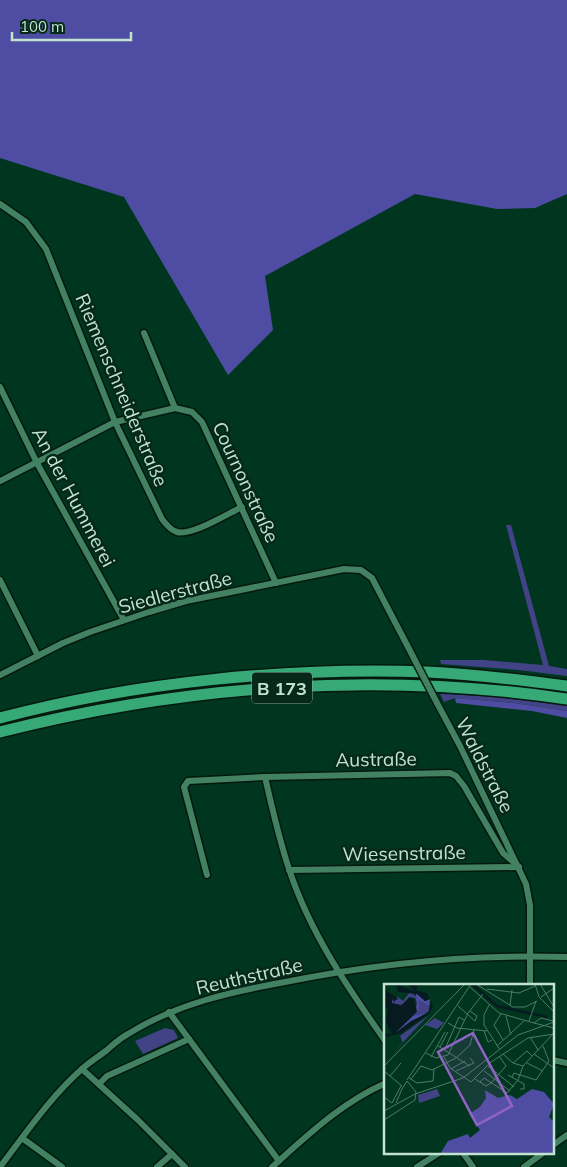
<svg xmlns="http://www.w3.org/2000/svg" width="567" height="1167" font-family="Mulish,sans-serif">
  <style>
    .green { fill: #424287 }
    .forest { fill: #4e4da3 }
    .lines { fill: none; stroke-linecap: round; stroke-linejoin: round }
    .street-casing { stroke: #05190f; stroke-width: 9 }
    .highway-casing { stroke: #05190f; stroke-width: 14 }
    .street { stroke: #428262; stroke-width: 6 }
    .highway { stroke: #36a977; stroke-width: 11 }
    .street-bridge-casing { stroke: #05190f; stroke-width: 9; stroke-linecap: butt }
    .street-bridge { stroke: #428262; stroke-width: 6 }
    .labels { text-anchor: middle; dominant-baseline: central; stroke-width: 5; stroke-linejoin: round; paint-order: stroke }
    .shield { fill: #06291a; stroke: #8aab9a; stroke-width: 1 }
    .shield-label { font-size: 18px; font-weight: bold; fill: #c3e3d1 }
    .street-label { font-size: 19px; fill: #c3e3d1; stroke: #06291a }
    .inset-river { fill: none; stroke: #071a20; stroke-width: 2.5 }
    .inset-road { fill: none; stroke: #4e7b67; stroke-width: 1 }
    .view { fill: #9163c4; fill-opacity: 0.15; stroke: #9163c4; stroke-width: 2.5 }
    .inset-edge { fill: none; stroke: #c3e3d1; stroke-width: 2.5 }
  </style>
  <rect width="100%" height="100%" fill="#003620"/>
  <g class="green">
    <path d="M506,525H511L549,666L567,669V676L519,670L441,664L440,660H484L543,665Z"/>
    <path d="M440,694C482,695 525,700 567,706V711L514,703L455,698L444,702Z"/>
    <path d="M165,1028L174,1030L178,1038L143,1054L135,1041Z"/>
  </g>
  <g class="forest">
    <path d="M0,0H567V194L535,208L497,209L415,194L265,276L273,330L228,375L124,197L0,158Z"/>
    <path d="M455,698L514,703L567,711V718L532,711L456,703Z"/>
  </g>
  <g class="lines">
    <defs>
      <g id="street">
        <path d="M0,204L26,222L46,249L115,422L162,519C166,524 170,530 177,532C192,536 227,514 242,507"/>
        <path d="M144,333L175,408"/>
        <path d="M0,387L37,463L124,620"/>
        <path d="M0,481L115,422L175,408L192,412L202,422L276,583"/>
        <path d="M0,580L38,656"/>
        <path d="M0,675L63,643L90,632L149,612L186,601L344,569L361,570L372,578L407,645"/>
        <path d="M437,703L460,746L526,884L530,905V986"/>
        <path d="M265,777C272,808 279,839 289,869C310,933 348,988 386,1042"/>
        <path d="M289,870L519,867"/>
        <path d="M207,875L184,787L188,781L265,777L450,773L456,776L464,786L503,853L519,867"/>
        <path d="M169,1012L279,1161"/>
        <path d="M553,1060L567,1063"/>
        <path d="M82,1069L138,1120L185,1167"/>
        <path d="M99,1084L107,1076L189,1039"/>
        <path d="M22,1138L62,1167"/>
        <path d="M553,1145L567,1135"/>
        <path d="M463,1153L473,1167"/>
        <path d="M0,1167C26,1133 51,1096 83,1068C90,1062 99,1056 107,1050C114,1044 120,1038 128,1034C176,1004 230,992 285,982C378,963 472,954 567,957"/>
        <path d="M157,1167L172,1154"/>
        <path d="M272,1167C307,1136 342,1102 386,1083"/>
        <path d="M417,1167L439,1153"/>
        <path d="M524,1167L543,1153"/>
      </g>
      <g id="highway">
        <path d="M0,718C136,682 287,667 428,672C474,674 521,680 567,686"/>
        <path d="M0,732C185,685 378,671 567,699"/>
      </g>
    </defs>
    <use href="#street" class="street-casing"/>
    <use href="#highway" class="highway-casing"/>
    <use href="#street" class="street"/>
    <use href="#highway" class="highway"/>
    <defs>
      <path id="street-bridge" d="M407,645L437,703"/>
    </defs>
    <use href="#street-bridge" class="street-bridge-casing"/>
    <use href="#street-bridge" class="street-bridge"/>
  </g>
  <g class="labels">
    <rect class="shield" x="252" y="672.5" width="60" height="31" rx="4"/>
    <g class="shield-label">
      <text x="282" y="688">B 173</text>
    </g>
    <g class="street-label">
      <text transform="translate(122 390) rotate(67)">Riemenschneiderstraße</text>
      <text transform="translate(246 482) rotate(65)">Cournonstraße</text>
      <text transform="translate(74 497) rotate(62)">An der Hummerei</text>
      <text transform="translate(175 592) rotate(-15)">Siedlerstraße</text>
      <text transform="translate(376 759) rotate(-1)">Austraße</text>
      <text transform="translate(485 765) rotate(63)">Waldstraße</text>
      <text transform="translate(404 853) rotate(-1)">Wiesenstraße</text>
      <text transform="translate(249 976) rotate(-13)">Reuthstraße</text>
    </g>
  </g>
  <g transform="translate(384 984)">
    <rect width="170" height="170" fill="#003620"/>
    <path d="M26,8L45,22L44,28L28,32L34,18L31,14L25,13L18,22L8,19V15L14,16L13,12L19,17ZM45,31L37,39L10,68L19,59L16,52ZM51,34L60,39L53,45L41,41ZM53,105L56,112L35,119L34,111Z" fill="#424287"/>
    <path d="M32,9L41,17L46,15L45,27L10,50L28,32L44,28L45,22L35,16L34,28L29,32L33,27ZM148,105L160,108L170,120L165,133L170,138V170H56L64,157L84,150L86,154L96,146L85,130L96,123L102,114L101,106L114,114L126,111L133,115Z" fill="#4e4da3"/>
    <path d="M12,0L30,7L24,0H34L32,6L43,9L49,22L46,29L18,49L2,53L0,49L8,50L2,38L4,23L0,26V5L13,14L10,18L8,15V19L17,21L10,28L26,13L30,15L33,28L10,50L27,37L44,29L47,20L46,15L41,17L33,10L14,8Z" fill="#071a20"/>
    <path class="inset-river" d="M88,0L113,22L163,33"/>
    <path class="inset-road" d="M92,0L129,23H141L153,17M151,0L155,13L170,28M156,0L170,23M86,3L115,29L150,39M103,5L135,9L151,2M157,13L170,4M105,21L100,31V41L116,66M126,21L128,6M74,22L91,37L93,32L86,27M117,30L110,41L119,56M122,32L127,51M145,37L152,17M64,39L73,44L103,47M150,39L170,44M150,39L157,34L169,37M100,47L104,58L108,56M146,53L154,66M54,62L86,82M113,62L141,36M56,63L64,48M61,65L75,33L80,36M42,69L52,74L64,71L84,29L99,10M119,70L129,79L139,82M150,70L170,84M47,73L61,48M60,73L66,84L87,98L107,78L144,54L170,50M129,79L143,67L148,72M143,79L159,87M0,82L81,0M37,82L48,86L72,74L86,61L90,46M104,82L130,103M139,82L169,50M67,85L81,77M0,87L18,102M72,87L90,79L86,74M100,87L126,107M124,91L140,100V105H136M6,92L17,79M128,93L130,89L152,96L165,77L159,62M25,94L33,99L49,97L50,85M27,95L37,82M91,95L102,102L107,99L122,82L115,72M23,96L87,0M96,98L100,94L123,109L134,96L139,82M0,113L8,119L17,102M12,119L18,105M0,127L31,110L79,94L134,51L170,38M0,136L31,116L32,108L23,97L18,105"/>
    <path class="view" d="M89,49L128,122L93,141L54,68Z"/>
    <rect width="170" height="170" class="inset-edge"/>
  </g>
  <path d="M12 32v8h119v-8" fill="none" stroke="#c3e3d1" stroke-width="2.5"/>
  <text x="20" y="32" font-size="15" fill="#c3e3d1" stroke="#06291a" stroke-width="4" paint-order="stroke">100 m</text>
</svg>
